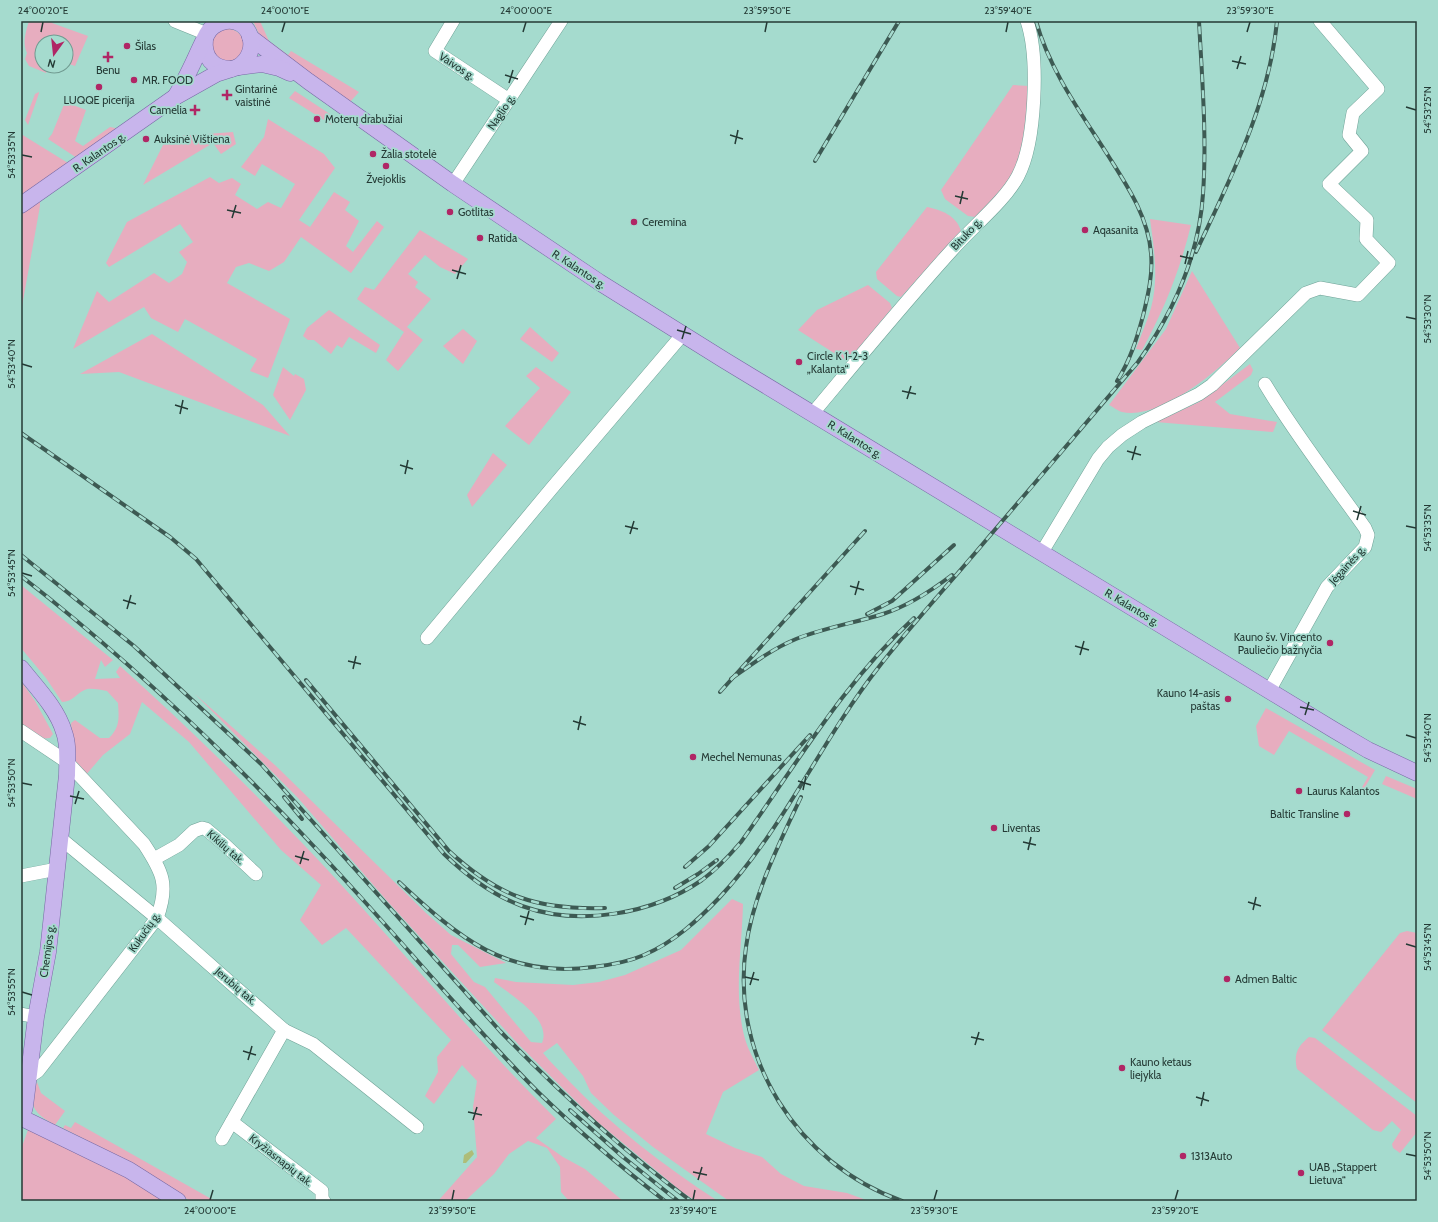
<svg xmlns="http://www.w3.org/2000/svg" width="1438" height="1222" font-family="Cabin,sans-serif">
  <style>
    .green { fill: #e7adbf }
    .water { fill: #aebd78 }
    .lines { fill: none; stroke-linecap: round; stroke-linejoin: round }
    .minor-casing { stroke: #6fa297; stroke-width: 14 }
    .major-casing { stroke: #7769a4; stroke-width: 17 }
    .minor { stroke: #fff; stroke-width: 13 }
    .major { stroke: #c8b5ec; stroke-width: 16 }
    .rail-casing { stroke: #3d5a53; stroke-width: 4 }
    .rail { stroke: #a5dbce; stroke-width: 2.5; stroke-dasharray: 8; stroke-linecap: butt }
    .ticks { fill: none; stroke: #243a35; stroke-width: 1.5 }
    .poi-dot { fill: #b02665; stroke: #a5dbce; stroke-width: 1.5 }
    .labels { text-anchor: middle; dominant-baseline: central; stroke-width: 3.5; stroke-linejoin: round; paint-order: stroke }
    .poi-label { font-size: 11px; fill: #243a35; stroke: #a5dbce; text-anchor: start }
    .street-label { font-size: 11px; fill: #243a35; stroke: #a5dbce }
    .neatline { fill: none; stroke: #243a35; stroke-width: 1.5 }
    .ticks-label { font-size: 10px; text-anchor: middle; fill: #243a35 }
  </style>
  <rect width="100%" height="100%" fill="#a5dbce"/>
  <g class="green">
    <path d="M29,21H52V23L88,36L75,66L66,63V42H42V66H49L46,73L29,66L25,59L27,53C22,43 26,31 29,21Z"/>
    <path d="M253,21H260L269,41L288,55L291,51L359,92L350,102L274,50L259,34Z"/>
    <circle cx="228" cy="45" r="16"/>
    <path d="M1013,85L1029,86C1026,112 1024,165 1008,185C999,196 986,207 975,217L968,216L945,199L941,190Z"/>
    <path d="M295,91L336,118L332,125L289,98Z"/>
    <path d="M39,92V93L28,125L25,120L35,94Z"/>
    <path d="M65,102L86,110L75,141L83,146L110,127L115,128L118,131L80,160L48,139L52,134Z"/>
    <path d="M268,119L324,154L335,168L299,220L310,227L334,192L350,202L345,210L359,221L346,246L353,252L377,221L384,227L351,273L301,237L284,262L269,271L249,263L236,267L227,283L290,319L268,378L250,371L257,359L185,319L178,332L151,318L144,307L73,349L97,291L109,302L154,273L169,283L182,274L187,262L179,252L193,242L180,224L109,267L106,263L127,222L210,177L219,183L232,178L241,184L235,195L257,209L268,202L281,208L295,184L262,164L255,176L241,167L264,137Z"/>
    <path d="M233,132L236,144L221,154L213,143L143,185L167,137Z"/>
    <path d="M21,134L68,163L21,199Z"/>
    <path d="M40,201V206L21,312V212Z"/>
    <path d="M927,207C941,210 956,215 961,231L901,297L897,296L877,279L876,272Z"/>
    <path d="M1150,219L1191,225C1180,270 1164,310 1142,350L1136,349C1141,335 1147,322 1151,308C1159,278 1154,248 1150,219Z"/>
    <path d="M420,230L468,259L455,274L440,267L425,255L408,274L418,282L415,287L431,299L407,327L423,340L398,371L386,360L404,332L357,299L365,287L374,290Z"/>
    <path d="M1192,271L1240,348C1215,373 1160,420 1122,412C1118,411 1113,407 1109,405L1166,329Z"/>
    <path d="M868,285L890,303L892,308L848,362L798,330L817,310Z"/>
    <path d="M329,310L380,345L376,353L349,337L342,348L337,345L331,354L314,340H308L303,336L307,328Z"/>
    <path d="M530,327L559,353L552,362L520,339Z"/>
    <path d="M463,329L477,341L463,364L443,346Z"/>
    <path d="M152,334L263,405L290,436L119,372L80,374Z"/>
    <path d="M1250,364L1253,370L1251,375L1215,402L1230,414L1277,422L1273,432L1156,422L1199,402Z"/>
    <path d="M283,367L294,376L295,374L304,379L306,390L290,420L273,395Z"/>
    <path d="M536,367L571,392L529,445L505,426L540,388L526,376Z"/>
    <path d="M493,453L507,465L472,507L467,495Z"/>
    <path d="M21,585L113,660L105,667L101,660L95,679L120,678L116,672L120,666C184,723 246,784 306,847C391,936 468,1032 556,1119L536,1138L563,1157L585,1169L623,1201H569L561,1192L560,1167L547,1148L528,1141L509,1154L494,1174L465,1201H438L477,1157L473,1107L477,1081L462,1065L434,1104L425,1096L438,1072L437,1057L451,1040L346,928L322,945L300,920L321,885L281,850L189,742L142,702L130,734L103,755L85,776L75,768L71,723L75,720L100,738H109C120,727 119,718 118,703L107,691C101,690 93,688 87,689C77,692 73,702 62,702L46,678L21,648Z"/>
    <path d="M21,681L35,701L53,734L50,738L39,739L21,726Z"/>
    <path d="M195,694L276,766L426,913L451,935L506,963L480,967L458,945H452L451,954L474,982L485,987L531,1042L542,1043C552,1019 511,995 494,982L495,978L516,982L573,985L599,982L625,975L681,950L732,899L743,904C742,949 733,995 745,1039C748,1049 754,1060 759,1070L723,1092L706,1134L735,1148L762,1157L781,1174L804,1186L847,1193L869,1201H729L653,1147L614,1115L591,1093L583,1076L557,1043L543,1053C550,1062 560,1071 568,1080C612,1126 664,1166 718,1201H696L682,1192L595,1120L518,1044L388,902L298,798Z"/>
    <path d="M1266,708L1375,770L1361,794H1358L1368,777L1289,731L1274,755L1259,746L1256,726Z"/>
    <path d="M1386,776L1417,789V799L1382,784Z"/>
    <path d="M1407,931L1417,933V1103L1322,1030L1400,933Z"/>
    <path d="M1309,1037L1315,1038L1417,1116V1132L1400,1153L1393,1148L1392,1144L1401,1130L1392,1121L1381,1132L1373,1130L1297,1069C1294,1054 1297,1047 1309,1037Z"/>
    <path d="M37,1082L41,1093L65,1111L55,1125C34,1113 28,1107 37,1082Z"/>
    <path d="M75,1122L215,1201H190L148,1173L63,1128L65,1125L71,1128Z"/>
    <path d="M33,1129L122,1173L166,1201H21V1149L28,1130Z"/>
  </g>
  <path class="water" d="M472,1150L474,1154L466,1163H463L464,1155Z"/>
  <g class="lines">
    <defs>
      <g id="minor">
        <path d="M175,21L207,34"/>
        <path d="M453,21L435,51L509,100"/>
        <path d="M453,184L561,21"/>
        <path d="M1265,384C1295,434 1331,480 1365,528L1368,535L1365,547L1327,587L1269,691"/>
        <path d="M813,413C859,358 904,303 952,250C972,227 1005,201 1018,176C1036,142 1039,57 1027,21"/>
        <path d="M1042,552L1098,459L1108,447L1122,435L1142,422L1199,394L1212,385L1306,293L1320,288L1358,295L1389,263L1366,239L1367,220L1329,184L1362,151L1349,135L1353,113L1378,89L1320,21"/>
        <path d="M427,638L552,488L683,334"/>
        <path d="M21,731L67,762L144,844C163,873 169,885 157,918L38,1071L32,1075L28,1074"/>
        <path d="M60,838L157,918L284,1030L313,1044L417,1127"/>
        <path d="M154,859L179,845L194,831L202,828L206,829L225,845L256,874"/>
        <path d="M21,876L57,869"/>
        <path d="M21,1014L36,1017"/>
        <path d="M232,1122L322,1191V1200L324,1201"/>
        <path d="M222,1139L284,1030"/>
      </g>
      <g id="major">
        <path d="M250,37L308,81L453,184L599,282L724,360L1334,730L1368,750L1417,773"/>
        <path d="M205,39C203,57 213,69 231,69"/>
        <path d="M175,97C188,77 196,55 207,34C210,28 216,24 222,22C250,14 263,51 238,67"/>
        <path d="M21,205L175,97L216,74L238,67L262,64L279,68L290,73"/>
        <path d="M21,668C36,687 57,708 64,732C69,745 67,762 67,775L48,952L36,1017L25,1106L22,1118L129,1170L178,1201"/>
      </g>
    </defs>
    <use href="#minor" class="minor-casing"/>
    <use href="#major" class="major-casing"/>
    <use href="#minor" class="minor"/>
    <use href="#major" class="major"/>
    <defs>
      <g id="rail">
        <path d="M1036,21C1050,71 1081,113 1109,157C1128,187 1148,217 1151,253C1153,275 1148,295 1143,316C1137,338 1130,361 1117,381"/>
        <path d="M815,161L899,21"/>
        <path d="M1196,252C1231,177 1269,104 1277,21"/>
        <path d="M21,433L170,537L196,559L444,854C467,876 492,895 522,906C579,927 653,914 702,880C717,869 729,856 741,842C796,765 844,682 914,618"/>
        <path d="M21,555L134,646L261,764L500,1031C560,1093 622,1150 691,1201"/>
        <path d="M21,576C129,660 229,755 322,855C395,933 463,1016 538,1092C578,1131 621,1167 665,1201"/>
        <path d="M867,614L892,601L954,545"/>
        <path d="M731,679C752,664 772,649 796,639C824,628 854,623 883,614C908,606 931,591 952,575"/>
        <path d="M306,680L449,851C499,897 537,910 605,908"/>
        <path d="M720,692L865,531"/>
        <path d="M284,797L302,819"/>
        <path d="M801,797C779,844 753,895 746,947C730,1057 797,1164 902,1201"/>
        <path d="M685,867L709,846L810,735"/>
        <path d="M399,882C458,937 506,979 593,967C610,965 628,962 644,955C674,942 697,921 719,898C784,829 820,742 878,668C912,624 951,582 987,539C1038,480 1087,421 1138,362C1173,313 1199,255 1203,194C1207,137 1202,78 1199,21"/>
        <path d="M675,888L698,874L717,860"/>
        <path d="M570,1110L623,1157L678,1201"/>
      </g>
    </defs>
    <use href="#rail" class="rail-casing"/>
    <use href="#rail" class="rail"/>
  </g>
  <path class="ticks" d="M41,32L43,22M282,32L285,22M523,32L526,22M765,32L767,22M1006,32L1008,22M1247,32L1250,22M1232,61L1246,64M1237,69L1241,56M505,75L518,79M509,83L513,70M1406,107L1416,110M730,135L743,139M735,144L738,130M22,155L32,157M955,196L968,199M960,204L963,191M227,210L241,213M232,218L236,205M1180,256L1193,259M1185,264L1188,251M452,270L466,274M457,279L461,265M1406,317L1416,319M677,330L691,334M682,339L686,326M22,364L32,367M902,391L916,394M907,399L911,386M175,405L188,409M180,414L183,400M1127,451L1141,455M1132,460L1136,446M400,465L413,469M405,474L408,460M1353,511L1366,515M1357,520L1361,506M625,526L638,529M1406,526L1416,528M630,534L634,521M22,573L32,576M850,586L864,590M855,595L859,581M123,600L136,604M127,609L131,595M1075,646L1089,650M1080,655L1084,641M348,661L361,664M353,669L356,656M1300,707L1314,710M1305,715L1309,702M573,721L586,725M578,730L581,716M1406,735L1416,738M798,781L811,785M22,783L32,785M803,790L806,776M70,796L84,799M75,804L79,791M1023,842L1036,845M1028,850L1031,837M295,856L309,860M300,864L304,851M1248,902L1261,906M1253,910L1256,897M520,916L534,920M525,925L529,911M1406,944L1416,947M745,977L759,980M750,985L754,972M22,992L32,995M971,1037L984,1040M975,1045L979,1032M243,1051L256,1055M248,1060L252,1046M1196,1097L1209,1101M1201,1106L1204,1092M468,1112L482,1115M473,1120L477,1107M1406,1154L1416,1156M693,1172L707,1175M698,1180L702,1167M210,1200L213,1190M452,1200L454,1190M693,1200L695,1190M934,1200L937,1190M1175,1200L1178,1190"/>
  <g class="poi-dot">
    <circle cx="127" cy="46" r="4"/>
    <path d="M106 51h4v4h4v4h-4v4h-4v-4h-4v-4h4z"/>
    <circle cx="134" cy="80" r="4"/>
    <circle cx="99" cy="87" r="4"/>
    <path d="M225 89h4v4h4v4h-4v4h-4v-4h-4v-4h4z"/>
    <path d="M193 104h4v4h4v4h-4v4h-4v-4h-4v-4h4z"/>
    <circle cx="317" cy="119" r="4"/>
    <circle cx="146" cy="139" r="4"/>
    <circle cx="373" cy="154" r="4"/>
    <circle cx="386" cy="166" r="4"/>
    <circle cx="450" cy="212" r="4"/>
    <circle cx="634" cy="222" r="4"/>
    <circle cx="1085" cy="230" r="4"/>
    <circle cx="480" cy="238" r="4"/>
    <circle cx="799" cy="362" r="4"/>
    <circle cx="1330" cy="643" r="4"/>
    <circle cx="1228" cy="699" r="4"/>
    <circle cx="693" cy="757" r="4"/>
    <circle cx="1299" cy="791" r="4"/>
    <circle cx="1347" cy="814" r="4"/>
    <circle cx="994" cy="828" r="4"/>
    <circle cx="1227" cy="979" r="4"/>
    <circle cx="1122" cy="1068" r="4"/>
    <circle cx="1183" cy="1156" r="4"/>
    <circle cx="1301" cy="1173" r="4"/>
  </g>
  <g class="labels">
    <g class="poi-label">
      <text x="135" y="46">Šilas</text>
      <text x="108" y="70" text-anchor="middle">Benu</text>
      <text x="142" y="80">MR. FOOD</text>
      <text x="235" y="89">Gintarinė<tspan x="235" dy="13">vaistinė</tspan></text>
      <text x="99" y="100" text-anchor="middle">LUQQE picerija</text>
      <text x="187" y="110" text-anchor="end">Camelia</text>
      <text x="325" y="119">Moterų drabužiai</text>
      <text x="154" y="139">Auksinė Vištiena</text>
      <text x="381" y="154">Žalia stotelė</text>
      <text x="386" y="179" text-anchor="middle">Žvejoklis</text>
      <text x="458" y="212">Gotlitas</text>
      <text x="642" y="222">Ceremina</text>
      <text x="1093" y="230">Aqasanita</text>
      <text x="488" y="238">Ratida</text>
      <text x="807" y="356">Circle K 1-2-3<tspan x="807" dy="13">„Kalanta“</tspan></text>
      <text x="1322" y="637" text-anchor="end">Kauno šv. Vincento<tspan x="1322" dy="13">Pauliečio bažnyčia</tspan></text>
      <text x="1220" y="693" text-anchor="end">Kauno 14-asis<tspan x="1220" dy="13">paštas</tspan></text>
      <text x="701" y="757">Mechel Nemunas</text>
      <text x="1307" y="791">Laurus Kalantos</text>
      <text x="1339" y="814" text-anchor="end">Baltic Transline</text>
      <text x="1002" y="828">Liventas</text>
      <text x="1235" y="979">Admen Baltic</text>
      <text x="1130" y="1062">Kauno ketaus<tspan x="1130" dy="13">liejykla</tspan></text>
      <text x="1191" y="1156">1313Auto</text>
      <text x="1309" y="1167">UAB „Stappert<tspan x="1309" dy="13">Lietuva“</tspan></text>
    </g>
    <g class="street-label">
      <text transform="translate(457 66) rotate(33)">Vaivos g.</text>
      <text transform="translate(501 112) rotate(-56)">Naglio g.</text>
      <text transform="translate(99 152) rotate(-35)">R. Kalantos g.</text>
      <text transform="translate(966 234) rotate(-47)">Bituko g.</text>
      <text transform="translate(579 269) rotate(33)">R. Kalantos g.</text>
      <text transform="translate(855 439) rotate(32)">R. Kalantos g.</text>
      <text transform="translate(1347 565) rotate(-48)">Jėgainės g.</text>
      <text transform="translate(1132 607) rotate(31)">R. Kalantos g.</text>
      <text transform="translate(226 847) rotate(41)">Kikilių tak.</text>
      <text transform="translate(144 932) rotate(-55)">Kukučių g.</text>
      <text transform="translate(47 951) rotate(-82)">Chemijos g.</text>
      <text transform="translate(236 986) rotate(41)">Jerubių tak.</text>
      <text transform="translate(281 1160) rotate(38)">Kryžiasnapių tak.</text>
    </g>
  </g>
  <rect width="1438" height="1222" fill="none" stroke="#a5dbce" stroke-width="44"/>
  <g transform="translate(54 54) rotate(195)"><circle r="19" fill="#a5dbce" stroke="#719b91"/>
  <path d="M0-3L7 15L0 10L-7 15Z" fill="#b02665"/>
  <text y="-6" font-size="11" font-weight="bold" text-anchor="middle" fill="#243a35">N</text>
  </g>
  <rect x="22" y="22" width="1394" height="1178" class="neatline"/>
  <g class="ticks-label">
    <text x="43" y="14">24°00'20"E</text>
    <text x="285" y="14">24°00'10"E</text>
    <text x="526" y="14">24°00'00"E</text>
    <text x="767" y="14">23°59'50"E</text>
    <text x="1008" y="14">23°59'40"E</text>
    <text x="1250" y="14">23°59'30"E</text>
    <text transform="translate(1427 110) rotate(-90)" y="4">54°53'25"N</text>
    <text transform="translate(11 155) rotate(-90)" y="4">54°53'35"N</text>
    <text transform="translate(1427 319) rotate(-90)" y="4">54°53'30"N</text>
    <text transform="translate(11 364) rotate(-90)" y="4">54°53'40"N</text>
    <text transform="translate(1427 528) rotate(-90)" y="4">54°53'35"N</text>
    <text transform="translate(11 573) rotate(-90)" y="4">54°53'45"N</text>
    <text transform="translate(1427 738) rotate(-90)" y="4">54°53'40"N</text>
    <text transform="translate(11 783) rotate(-90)" y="4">54°53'50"N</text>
    <text transform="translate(1427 947) rotate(-90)" y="4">54°53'45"N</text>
    <text transform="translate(11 992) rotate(-90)" y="4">54°53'55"N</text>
    <text transform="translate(1427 1156) rotate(-90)" y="4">54°53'50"N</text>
    <text x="210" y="1214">24°00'00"E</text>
    <text x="452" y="1214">23°59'50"E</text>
    <text x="693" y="1214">23°59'40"E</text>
    <text x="934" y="1214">23°59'30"E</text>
    <text x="1175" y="1214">23°59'20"E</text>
  </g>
</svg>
